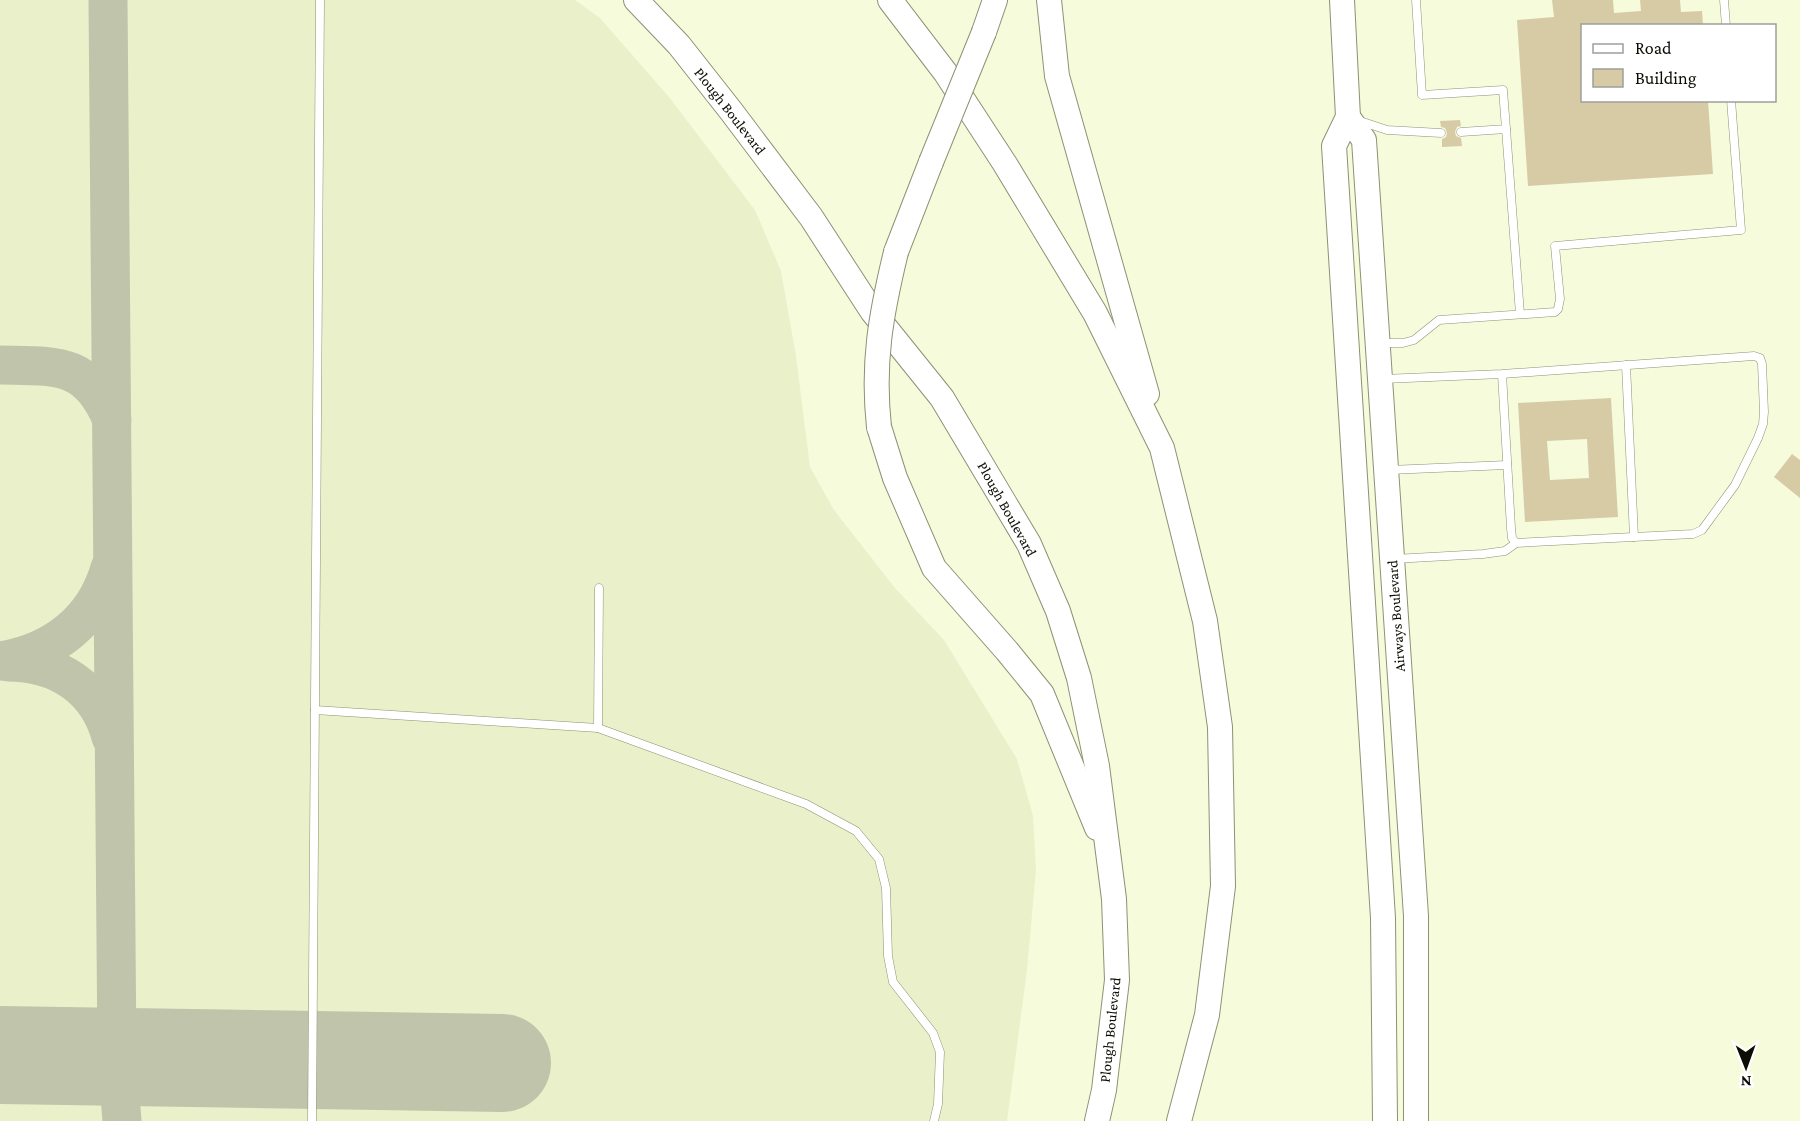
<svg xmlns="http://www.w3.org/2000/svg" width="1800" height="1121" font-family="'Crimson Pro',serif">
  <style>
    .built { fill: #eaf0ca }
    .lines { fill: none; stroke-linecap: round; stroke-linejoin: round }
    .taxiway { stroke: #c0c4aa; stroke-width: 39 }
    .runway { stroke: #c0c4aa; stroke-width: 98 }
    .building { fill: #d7cba6; fill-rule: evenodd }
    .lane-casing { stroke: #8d9175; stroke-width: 9 }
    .primary-casing { stroke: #8d9175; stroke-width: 26 }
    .lane { stroke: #fff; stroke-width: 8 }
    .primary { stroke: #fff; stroke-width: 24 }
    .primary-bridge-casing { stroke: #8d9175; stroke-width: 26; stroke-linecap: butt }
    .primary-bridge { stroke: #fff; stroke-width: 24 }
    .labels { text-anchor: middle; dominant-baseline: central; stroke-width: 6; stroke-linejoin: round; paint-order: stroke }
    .street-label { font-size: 15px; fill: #0c0d04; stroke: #fff }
  </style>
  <rect width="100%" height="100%" fill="#f6fbdc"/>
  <path class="built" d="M0,0H575L600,18L669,97L755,210L781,271L796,356L810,467L834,510L895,588L944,640L1017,759L1033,816L1036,870L1027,970L1007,1121H0Z"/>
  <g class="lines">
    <g class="taxiway">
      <path d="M108,0L117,1057L122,1121"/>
      <path d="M0,365C55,366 88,361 112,420"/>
      <path d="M0,661C53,653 95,621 110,568"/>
      <path d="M8,662C58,662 98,688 111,737"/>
    </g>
    <path class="runway" d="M0,1055L502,1063"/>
  </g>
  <g class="building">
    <path d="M1552,0H1613L1614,13L1641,11L1640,0H1680L1681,12L1702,11L1703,26H1582V100H1708L1713,174L1528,186L1517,20L1554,17Z"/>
    <path d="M1460,120L1461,126L1457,127L1455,132L1456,136L1461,138L1462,146L1442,147V139L1446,137L1447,133L1445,128L1441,127L1440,121Z"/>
    <path d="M1611,398L1618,517L1525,522L1518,403ZM1587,439L1589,478L1550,480L1547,441Z"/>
    <path d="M1792,454L1800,460V498L1774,477Z"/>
  </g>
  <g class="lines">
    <defs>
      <g id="lane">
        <path d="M1416,0L1422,95L1503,90L1506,129L1461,132"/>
        <path d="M1724,0L1726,26"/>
        <path d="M1357,120L1387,130L1441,133"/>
        <path d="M1506,129L1520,314"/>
        <path d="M1381,343H1403L1414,340L1439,320L1555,312L1558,309L1560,299L1555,246L1741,230L1731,100"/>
        <path d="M1626,365L1634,537"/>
        <path d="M1383,379L1502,374L1754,356L1760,358L1762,364L1764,412L1763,424L1758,438L1735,485L1702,530L1693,534L1516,543L1512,538L1511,528L1502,374"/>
        <path d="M1389,470L1507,465"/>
        <path d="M1394,559L1483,554L1505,551L1516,543"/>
        <path d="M315,710L598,728L806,804L856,831L879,859L886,888L888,956L893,982L933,1033L940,1052L938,1104L934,1121"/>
        <path d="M598,728L599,588"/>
        <path d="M312,1121L320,0"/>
      </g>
      <g id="primary">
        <path d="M636,0L679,45L731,111L811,217L872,311L942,398L1029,544L1058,611L1079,678L1097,766L1114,899L1117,980L1104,1090L1097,1121"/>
        <path d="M890,0L945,72L1005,164L1095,313L1162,448L1205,621L1220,727L1223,886L1207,1015L1179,1121"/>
        <path d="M1049,0L1057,76L1147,394"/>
        <path d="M1342,0L1348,117L1334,146L1383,918L1385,1121"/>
        <path d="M984,32L995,0"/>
        <path d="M1348,117L1364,140L1416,916V1121"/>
        <path d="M896,252L931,162"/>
        <path d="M879,427L895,478L934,568L1007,651L1042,694L1097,828"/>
      </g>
    </defs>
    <use href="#lane" class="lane-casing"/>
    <use href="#primary" class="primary-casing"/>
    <use href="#lane" class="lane"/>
    <use href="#primary" class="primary"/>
    <defs>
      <g id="primary-bridge">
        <path d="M931,162L984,32"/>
        <path d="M879,427C872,363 881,314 896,252"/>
      </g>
    </defs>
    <use href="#primary-bridge" class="primary-bridge-casing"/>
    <use href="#primary-bridge" class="primary-bridge"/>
  </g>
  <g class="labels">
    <g class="street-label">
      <text transform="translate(730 111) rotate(52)">Plough Boulevard</text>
      <text transform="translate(1007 509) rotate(61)">Plough Boulevard</text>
      <text transform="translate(1396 616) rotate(-94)">Airways Boulevard</text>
      <text transform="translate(1110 1030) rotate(-84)">Plough Boulevard</text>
    </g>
  </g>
  <rect x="1581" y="24" width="195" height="78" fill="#ffffff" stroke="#9e9e9b" stroke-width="1.5"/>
  <rect x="1593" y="44" width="30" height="9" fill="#ffffff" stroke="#9e9e9b" stroke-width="1.5"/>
  <text x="1635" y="54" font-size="18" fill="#0c0d04">Road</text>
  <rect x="1593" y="69" width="30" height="18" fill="#d7cba6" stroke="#9e9e9b" stroke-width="1.5"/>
  <text x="1635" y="84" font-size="18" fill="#0c0d04">Building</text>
  <g transform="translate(1746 1067) rotate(179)" stroke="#ffffff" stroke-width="4.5" paint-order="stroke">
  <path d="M0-4.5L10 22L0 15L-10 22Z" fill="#0c0d04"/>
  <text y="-9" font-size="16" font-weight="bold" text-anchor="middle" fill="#0c0d04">N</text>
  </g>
</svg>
